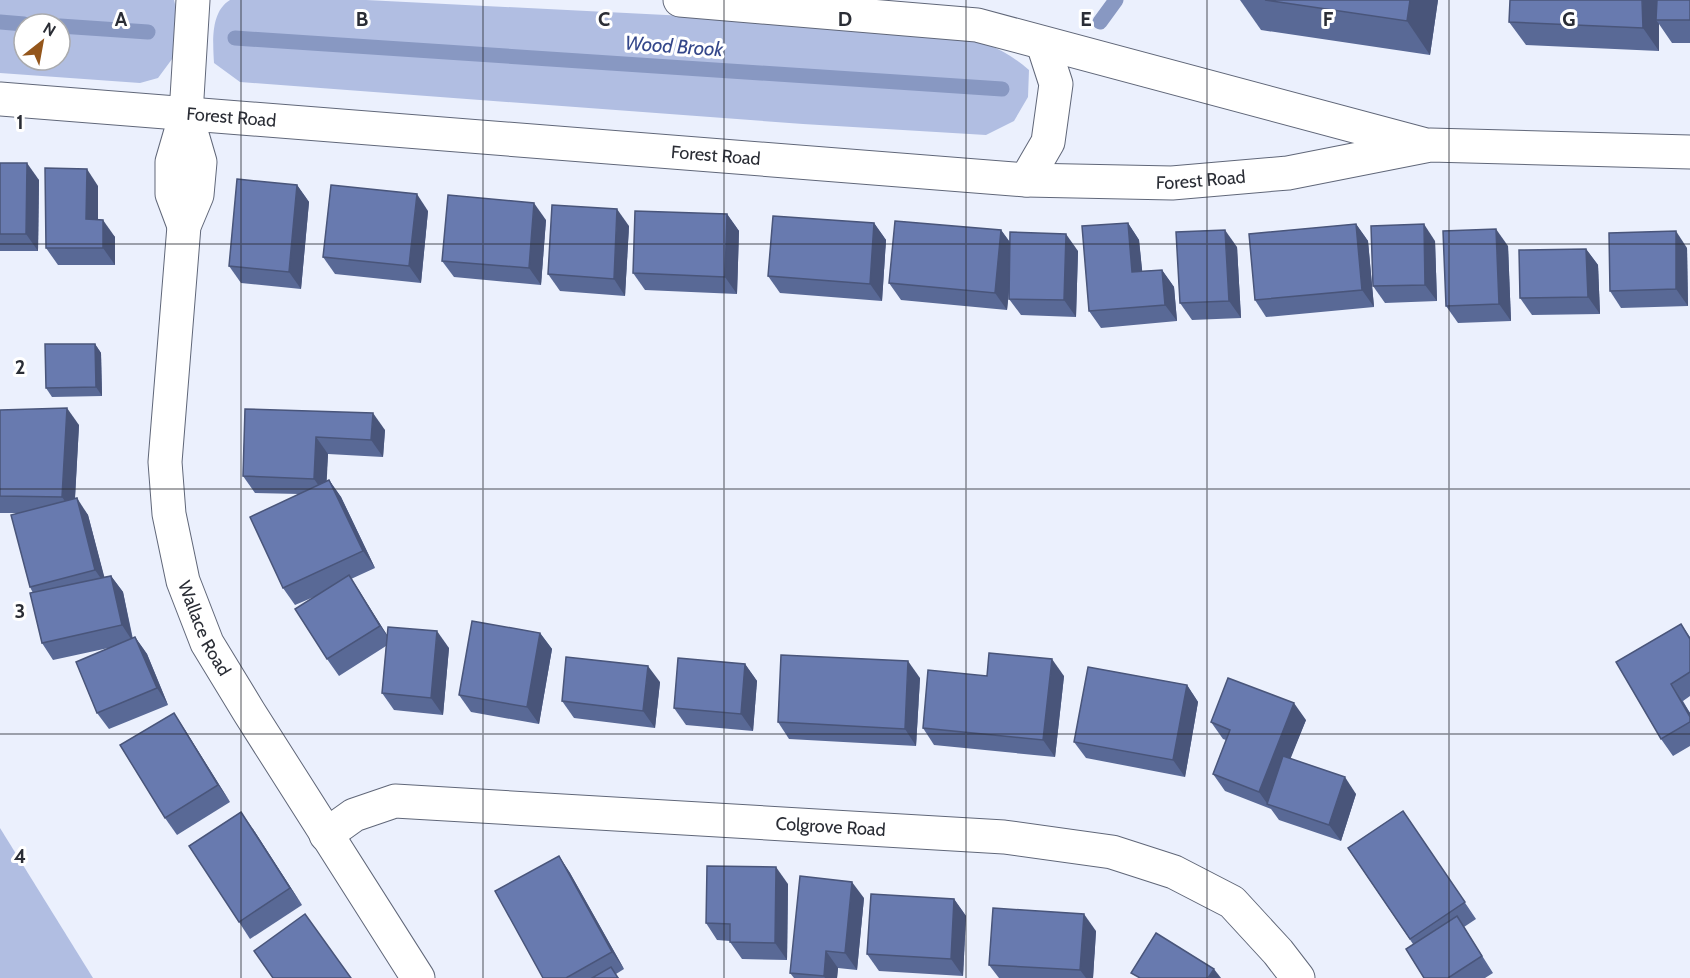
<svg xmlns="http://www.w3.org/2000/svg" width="1690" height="978" font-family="Cabin,sans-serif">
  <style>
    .green { fill: #b1bee2; fill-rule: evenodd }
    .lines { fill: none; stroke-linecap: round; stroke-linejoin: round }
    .stream { stroke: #8898c2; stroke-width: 15 }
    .minor-casing { stroke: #606779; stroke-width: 35 }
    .secondary-casing { stroke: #606779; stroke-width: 35 }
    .minor { stroke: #fff; stroke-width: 33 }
    .secondary { stroke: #fff; stroke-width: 33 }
    .wall { fill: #596996 }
    .shaded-wall { fill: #49557a }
    .building { fill: #687aaf; stroke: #49557a; stroke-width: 1.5 }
    .grid { fill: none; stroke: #2a2d35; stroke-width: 1.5; stroke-opacity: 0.55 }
    .labels { text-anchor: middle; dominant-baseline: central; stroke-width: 6; stroke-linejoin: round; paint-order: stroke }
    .street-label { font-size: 18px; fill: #2a2d35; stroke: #fff }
    .water-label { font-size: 20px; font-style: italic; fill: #34478a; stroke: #fff }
    .grid-label { font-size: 20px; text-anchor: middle; font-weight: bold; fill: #2a2d35; stroke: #fff; stroke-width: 6; stroke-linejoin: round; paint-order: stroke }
  </style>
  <rect width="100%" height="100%" fill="#ebf0fd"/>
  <g class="green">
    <path d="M0,0H174L180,24L175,55L158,78L140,83L0,73ZM24,24H60V60H24Z"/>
    <path d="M230,0H366L725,18L952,35C983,42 1004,48 1029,70L1028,97L1014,121L986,135L803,124L240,82L214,63C213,43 210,12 230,0Z"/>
    <path d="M0,828L93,978H0Z"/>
  </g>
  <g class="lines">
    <g class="stream">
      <path d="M0,22L24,24"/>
      <path d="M1100,22L1116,0"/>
      <path d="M60,26L148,32"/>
      <path d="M235,38L1002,89"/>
    </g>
    <defs>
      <g id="minor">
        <path id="s1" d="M186,114L200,162L197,195L184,226L165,462L169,514L183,581L207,643L249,712L418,978"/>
        <path d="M184,226L172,194V162L186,114"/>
        <path id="s2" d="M326,835L354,815L395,801L1004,837L1112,852L1174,872L1232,902L1278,952L1298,978"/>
      </g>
      <g id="secondary">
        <path d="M680,0L977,25L1422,144"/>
        <path id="s3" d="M0,99L1026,180L1172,183L1288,173L1430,145L1690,152"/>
        <path d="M186,114L193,0"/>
        <path d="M1026,180L1048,142L1056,84L1043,44"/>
      </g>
    </defs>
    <use href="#minor" class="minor-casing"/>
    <use href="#secondary" class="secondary-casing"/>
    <use href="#minor" class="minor"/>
    <use href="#secondary" class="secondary"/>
  </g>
  <g class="wall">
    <path d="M1240,0H1438L1430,55L1261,30Z"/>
    <path d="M1690,0V43H1672L1659,24V51L1526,45L1509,22Z"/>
    <path d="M0,163L39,180L38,251H0Z"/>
    <path d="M297,185L309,202L301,289L241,283L229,266Z"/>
    <path d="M98,186V220L115,237V265H58L46,248Z"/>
    <path d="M428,211L421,283L335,274L323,257Z"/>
    <path d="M727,214L739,231L737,294L645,290L633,273Z"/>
    <path d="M546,220L541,285L454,277L442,261Z"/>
    <path d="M874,223L886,240L882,301L780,293L768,276Z"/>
    <path d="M1128,223L1139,240L1142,271L1162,270L1174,287L1177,321L1101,328L1089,311Z"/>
    <path d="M1356,224L1368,241L1374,307L1266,317L1255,300Z"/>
    <path d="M629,226L625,296L560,291L548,274Z"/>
    <path d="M1001,230L1010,242L1078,251L1076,317L1021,315L1009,299V292L1007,310L901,300L889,283Z"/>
    <path d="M1435,241L1437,301L1385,303L1373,286Z"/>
    <path d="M1508,246L1511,321L1458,323L1446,306Z"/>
    <path d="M1237,247L1241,318L1192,320L1180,303Z"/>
    <path d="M1687,248L1688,306L1621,308L1610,291Z"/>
    <path d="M1586,249L1598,265L1600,314L1532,315L1520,298Z"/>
    <path d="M95,344L101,353L102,396L52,397L46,388Z"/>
    <path d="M245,409L385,430L383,457L328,454L326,482L329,480L341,497L375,568L351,579L387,635L449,648L443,715L394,710L382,693L386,646L339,676L327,659L316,596L295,605L283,588L299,494L255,493L243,476Z"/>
    <path d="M0,410L79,425L75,499L88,515L104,577L111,576L123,592L133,639L135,637L147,654L168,705L109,729L97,713L113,647L53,660L42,643L33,593L30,587L20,513H0Z"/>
    <path d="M1681,624L1690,637V696L1683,701L1690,713V746L1673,756L1661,739Z"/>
    <path d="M540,633L552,649L539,724L471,712L459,695Z"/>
    <path d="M745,664L757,681L753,731L686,725L674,708Z"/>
    <path d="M987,676H1064L1055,757L934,745L923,728Z"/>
    <path d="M920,678L916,746L789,739L778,722Z"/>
    <path d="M660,682L655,728L574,718L562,701Z"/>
    <path d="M1187,685L1198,702L1185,777L1086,758L1074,742Z"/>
    <path d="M1306,720L1290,758L1356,794L1341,841L1279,820L1271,809L1225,791L1213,774L1226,740L1223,739L1211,722Z"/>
    <path d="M185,730L230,802L177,835L165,818Z"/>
    <path d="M1403,811L1476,919L1464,927L1493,973L1485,978H1424L1413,944L1348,848Z"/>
    <path d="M253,829L302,905L250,939L239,922Z"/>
    <path d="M559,856L570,873L624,969L616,974L619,978H543Z"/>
    <path d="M788,884L787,960L742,959L730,942V941L717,940L706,923Z"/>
    <path d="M864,898L857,970L838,968L837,978H794L790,973Z"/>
    <path d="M954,899L966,916L963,976L879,971L867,954Z"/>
    <path d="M1096,931L1093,978H999L989,965Z"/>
  </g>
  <g class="shaded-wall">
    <path d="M1410,0H1438L1430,55L1407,21Z"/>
    <path d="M1642,0H1658L1656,20L1659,24V51L1643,28Z"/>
    <path d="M27,163L39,180L38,251L26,234Z"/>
    <path d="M87,169L98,186V236L86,219Z"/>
    <path d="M297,185L309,202L301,289L289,272Z"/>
    <path d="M417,194L428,211L421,283L409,266Z"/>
    <path d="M534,203L546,220L541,285L529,268Z"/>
    <path d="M617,209L629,226L625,296L614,279Z"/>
    <path d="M727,214L739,231L737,294L725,277Z"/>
    <path d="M103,220L115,237V265L103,248Z"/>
    <path d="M874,223L886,240L882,301L870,284Z"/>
    <path d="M1128,223L1139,240L1144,288L1132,272Z"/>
    <path d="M1356,224L1368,241L1374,307L1362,290Z"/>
    <path d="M1424,224L1435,241L1437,301L1425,285Z"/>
    <path d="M1496,229L1508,246L1511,321L1499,304Z"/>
    <path d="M1001,230L1013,247L1007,310L995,293Z"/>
    <path d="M1225,230L1237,247L1241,318L1229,301Z"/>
    <path d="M1676,231L1687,248L1688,306L1676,289Z"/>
    <path d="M1066,234L1078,251L1076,317L1064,300Z"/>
    <path d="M1586,249L1598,265L1600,314L1588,297Z"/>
    <path d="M1162,270L1174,287L1177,321L1165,305Z"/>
    <path d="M95,344L101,353L102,396L96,387Z"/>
    <path d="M67,408L79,425L74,514L62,497Z"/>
    <path d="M373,413L385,430L383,457L371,440Z"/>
    <path d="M316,437L328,454L326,496L314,479Z"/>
    <path d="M329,480L341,497L375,568L363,551Z"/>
    <path d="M77,498L88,515L107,587L95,570Z"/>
    <path d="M349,575L360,592L392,643L380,626Z"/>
    <path d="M111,576L123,592L133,642L122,625Z"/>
    <path d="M437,631L449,648L443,715L431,698Z"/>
    <path d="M540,633L552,649L539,724L527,707Z"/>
    <path d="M135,637L147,654L168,705L157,688Z"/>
    <path d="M1052,659L1064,676L1055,757L1043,740Z"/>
    <path d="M908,661L920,678L916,746L905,729Z"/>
    <path d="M745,664L757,681L753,731L741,714Z"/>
    <path d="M648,666L660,682L655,728L643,711Z"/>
    <path d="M1671,684L1690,713V717Z"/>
    <path d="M1187,685L1198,702L1185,777L1173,760Z"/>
    <path d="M1294,703L1306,720L1272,805L1267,804L1271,809L1259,792Z"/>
    <path d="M174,713L185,730L230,802L218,785Z"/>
    <path d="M1345,777L1356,794L1341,841L1329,825Z"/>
    <path d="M241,812L253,829L302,905L290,888Z"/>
    <path d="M559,856L570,873L624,969L612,952Z"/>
    <path d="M776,867L788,884L787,960L775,943Z"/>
    <path d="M852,882L864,898L857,970L845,953Z"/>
    <path d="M954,899L966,916L963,976L951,959Z"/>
    <path d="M1084,914L1096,931L1093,978H1086L1080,970Z"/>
    <path d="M826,951L838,968L837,978H825L824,976Z"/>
    <path d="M1214,969L1221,978H1208Z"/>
  </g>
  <g class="building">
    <path d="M1265,0H1410L1407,21Z"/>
    <path d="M1510,0H1642L1643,28L1509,22Z"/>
    <path d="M1657,0H1690V20H1656Z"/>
    <path d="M0,163H27L26,234H0Z"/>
    <path d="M45,168L87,169L86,219L103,220V248H46Z"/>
    <path d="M237,179L297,185L289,272L229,266Z"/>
    <path d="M331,185L417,194L409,266L323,257Z"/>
    <path d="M448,195L534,203L529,268L442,261Z"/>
    <path d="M552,205L617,209L614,279L548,274Z"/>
    <path d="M635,211L727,214L725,277L633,273Z"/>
    <path d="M773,216L874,223L870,284L768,276Z"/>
    <path d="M895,221L1001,230L995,293L889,283Z"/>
    <path d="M1128,223L1132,272L1162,270L1165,305L1089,311L1082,226Z"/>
    <path d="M1356,224L1362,290L1255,300L1249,234Z"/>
    <path d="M1424,224L1425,285L1373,286L1371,226Z"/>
    <path d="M1496,229L1499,304L1446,306L1443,231Z"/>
    <path d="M1225,230L1229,301L1180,303L1176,232Z"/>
    <path d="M1676,231V289L1610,291L1609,233Z"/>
    <path d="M1010,232L1066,234L1064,300L1009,299Z"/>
    <path d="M1586,249L1588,297L1520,298L1519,250Z"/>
    <path d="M45,344H95L96,387L46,388Z"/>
    <path d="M67,408L62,497L0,496V410Z"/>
    <path d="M245,409L373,413L371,440L316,437L314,479L243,476Z"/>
    <path d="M329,480L363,551L283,588L250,517Z"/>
    <path d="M77,498L95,570L30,587L11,515Z"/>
    <path d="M349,575L380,626L327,659L295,609Z"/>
    <path d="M111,576L122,625L42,643L30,593Z"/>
    <path d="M472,621L540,633L527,707L459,695Z"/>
    <path d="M1681,624L1690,639V672L1671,684L1690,717V722L1661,739L1616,662Z"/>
    <path d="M388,627L437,631L431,698L382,693Z"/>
    <path d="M135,637L157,688L97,713L76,662Z"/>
    <path d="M989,653L1052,659L1043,740L923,728L928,670L987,676Z"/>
    <path d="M781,655L908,661L905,729L778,722Z"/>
    <path d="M566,657L648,666L643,711L562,701Z"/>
    <path d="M678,658L745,664L741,714L674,708Z"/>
    <path d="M1088,667L1187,685L1173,760L1074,742Z"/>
    <path d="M1228,678L1294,703L1259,792L1213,774L1230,730L1211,722Z"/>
    <path d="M174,713L218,785L165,818L120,745Z"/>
    <path d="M1283,756L1345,777L1329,825L1267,804Z"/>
    <path d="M1403,811L1465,902L1410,939L1348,848Z"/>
    <path d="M241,812L290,888L239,922L189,846Z"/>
    <path d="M559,856L612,952L566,978H543L495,891Z"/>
    <path d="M707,866L776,867L775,943L730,942V924L706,923Z"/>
    <path d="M800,876L852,882L845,953L826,951L824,976L790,973Z"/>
    <path d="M871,894L954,899L951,959L867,954Z"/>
    <path d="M993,908L1084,914L1080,970L989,965Z"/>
    <path d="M305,914L351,978H273L254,951Z"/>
    <path d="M1457,916L1482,956L1448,978H1424L1406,949Z"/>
    <path d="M1156,933L1214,969L1208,978H1140L1131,973Z"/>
    <path d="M611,967L618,978H592Z"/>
  </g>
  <path class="grid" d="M241,0V978M483,0V978M724,0V978M966,0V978M1207,0V978M1449,0V978M0,244H1690M0,489H1690M0,734H1690"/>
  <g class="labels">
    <g class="street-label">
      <text stroke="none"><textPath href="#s3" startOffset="232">Forest Road</textPath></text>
      <text stroke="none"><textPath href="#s3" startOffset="718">Forest Road</textPath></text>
      <text stroke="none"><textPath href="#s3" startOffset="1204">Forest Road</textPath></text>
      <text stroke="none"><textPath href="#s1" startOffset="526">Wallace Road</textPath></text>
      <text stroke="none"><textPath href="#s2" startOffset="514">Colgrove Road</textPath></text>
    </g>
    <g class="water-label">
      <text transform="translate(674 46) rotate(4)">Wood Brook</text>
    </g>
  </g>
  <g class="grid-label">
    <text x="121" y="26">A</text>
    <text x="362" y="26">B</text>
    <text x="604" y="26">C</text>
    <text x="845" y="26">D</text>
    <text x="1086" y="26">E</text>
    <text x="1328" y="26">F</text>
    <text x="1569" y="26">G</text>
    <text x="20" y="129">1</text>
    <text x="20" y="374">2</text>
    <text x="20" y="618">3</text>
    <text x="20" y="863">4</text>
  </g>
  <g transform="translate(42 42) rotate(31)"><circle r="28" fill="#ffffff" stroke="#aaabae" stroke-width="1.5"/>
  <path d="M0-4.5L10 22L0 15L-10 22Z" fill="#94561b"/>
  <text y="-9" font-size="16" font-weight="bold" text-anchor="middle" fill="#2a2d35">N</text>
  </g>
</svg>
